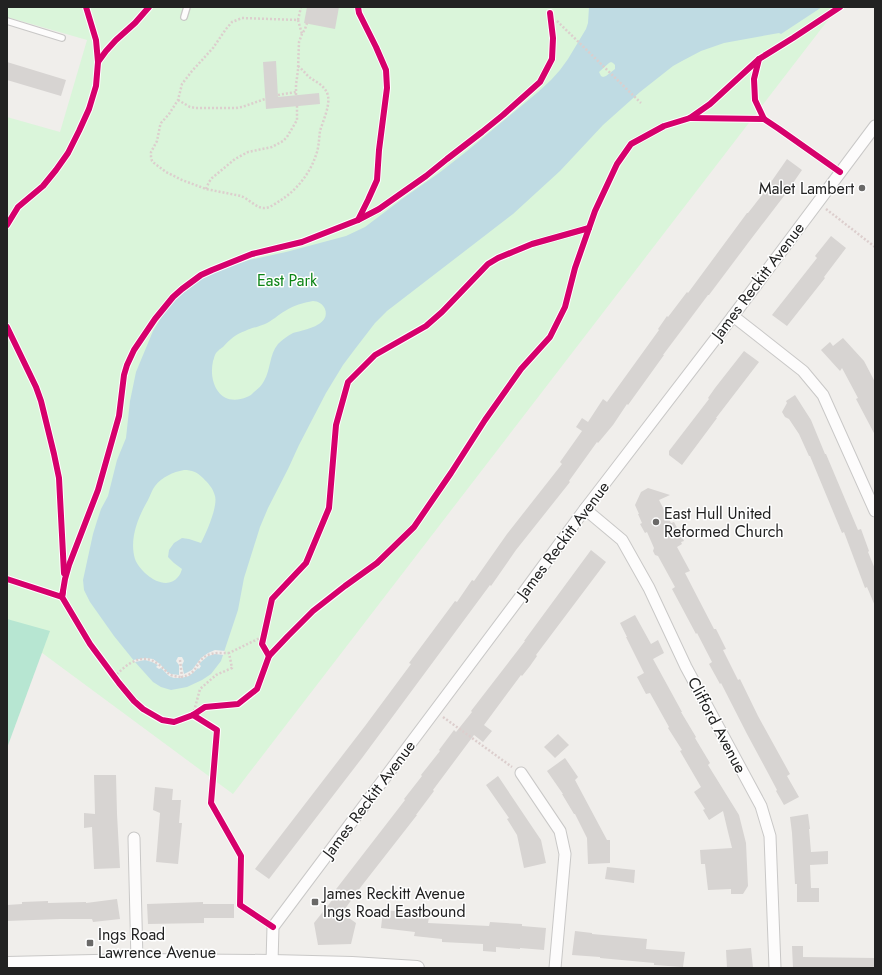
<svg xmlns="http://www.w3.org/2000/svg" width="882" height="975" font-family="Jost,sans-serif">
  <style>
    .park { fill: #daf5da }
    .pitch { fill: #b7e6d2 }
    .water { fill: #bfdbe3; fill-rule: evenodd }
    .pier { fill: #f0eeeb }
    .building { fill: #d7d4d2 }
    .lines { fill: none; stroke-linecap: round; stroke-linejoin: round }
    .service-casing { stroke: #c9c8c7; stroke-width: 8 }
    .minor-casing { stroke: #c9c8c7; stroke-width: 13 }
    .tertiary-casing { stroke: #c9c8c7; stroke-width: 16 }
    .path { stroke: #dccecd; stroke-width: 2.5; stroke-dasharray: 2 2; stroke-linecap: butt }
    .service { stroke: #fdfcfc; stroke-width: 5.5 }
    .minor { stroke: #fdfcfc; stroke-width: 11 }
    .tertiary { stroke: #fdfcfc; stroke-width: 14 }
    .cycleway-casing { stroke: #fff; stroke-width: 8 }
    .cycleway { stroke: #d6006c; stroke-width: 6 }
    .poi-dot { fill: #6a6968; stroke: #fff; stroke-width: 1.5 }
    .labels { text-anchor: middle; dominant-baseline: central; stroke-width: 3; stroke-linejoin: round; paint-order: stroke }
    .poi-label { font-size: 16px; fill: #222; stroke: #fff; text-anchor: start }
    .park-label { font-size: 16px; fill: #0c8416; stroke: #fff }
    .street-label { font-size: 16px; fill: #222; stroke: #fff }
  </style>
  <rect width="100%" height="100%" fill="#f0eeeb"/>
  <path class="park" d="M7,7H838L233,794L7,627V117L60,132L87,40L7,17Z"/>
  <path class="pitch" d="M7,619L50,631L7,748Z"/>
  <path class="water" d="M589,7H822L781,34L779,33L724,43L701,51L682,61L673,66L640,92L603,125L560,171L513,214L387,311L375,323L355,349L343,365L326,393L299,445L288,469L268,508L260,527L244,578L238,610L221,661L211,674L202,680L187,687L171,690L161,687L153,682L135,662L114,636L90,602L84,590L83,580L93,534L97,521L101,509L108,496L117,460L126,438L130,401L136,372L153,331L164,313L174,300L183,291L203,278L214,272L249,260L286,252L346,236L365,227L402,199L439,173L467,151L538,92L551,80L560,70L568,59L586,29L588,23ZM611,62L613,63L615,65V69L606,76L603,77L601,76L599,72L609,63ZM313,301C318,301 323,304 325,309C331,326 302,330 293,333C287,336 282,340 278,344C269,355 271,369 264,381C262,385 258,389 254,392C252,394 250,396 247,397C221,408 208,384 213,361C214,359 214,357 215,355C216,352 220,349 223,347C229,340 236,334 245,331C251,328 258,327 265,324C272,321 278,315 285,311C294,305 303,303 313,301ZM184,470C192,470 197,472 203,478C208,483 213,488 215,496C218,507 206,533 201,543L189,539L182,538L174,543L169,550L168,557L174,563L182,569C181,572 180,575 178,577C165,593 140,573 135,559C129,539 138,517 148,500C150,496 152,490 155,486C162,477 173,472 184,470Z"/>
  <path class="pier" d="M215,650L225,651L224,655L215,654L208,656L201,662L199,664L201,666L199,669L198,668L194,672L189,676L181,678H174L169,676L161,668L159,669L156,667L158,665L152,662L145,660L135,662L133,660L145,658L153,659L160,664L167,672L171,674L179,675V665L176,661L178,657H182L184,661L182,665L184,674L192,670L201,658L208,653Z"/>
  <g class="building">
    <path d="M307,7H339L335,29L304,23Z"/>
    <path d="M276,61L278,97L319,93L320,104L266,109L263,62Z"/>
    <path d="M7,62L66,80L61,96L7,80Z"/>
    <path d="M787,159L802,170L784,196L748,243L709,295H708L663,355H664L628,405L627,404L613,425L598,443L597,442L569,481L570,482L516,550L491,586L490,585L362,758L269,879L255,869L365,726L411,664L409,663L455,601L457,602L472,580L474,581L507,534L562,464L560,462L582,431L576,427L582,418L588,422L603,399L607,402L659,330L658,329L667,316L668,317L687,292L688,293L747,213H748L762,195Z"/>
    <path d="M831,236L846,248L824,277L825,278L787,326L772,315L817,258L815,256Z"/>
    <path d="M843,338L864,361L875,382V435L856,399L858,398L842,368L840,371L821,350L830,342L833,346Z"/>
    <path d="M744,351L759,362L716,418H717L682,465L669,455V451L709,399L708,398L715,388Z"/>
    <path d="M795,395L811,420L825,454H826L858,530L861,529L869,551L868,552L875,569V606L867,587L865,588L844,532L842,533L810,456H809L799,434L789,419L785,417L782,412L787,403L786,401Z"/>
    <path d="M648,488L670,495L659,500L671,523L674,522L684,541L681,542L682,544L677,547L690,571L685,573L714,629H716L726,649L723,650L738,680L740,679L758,716L790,774L787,776L799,797L784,805L776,791L777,790L768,773L747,734L721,683L720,684L709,664L712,662L697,633L696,634L672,589L675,587L658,556L655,555L653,551L654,548L647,532L645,533L640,524L642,523L638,514H639L635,505L641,492Z"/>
    <path d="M591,550L606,562L536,655L537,656L530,666L522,676L521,675L484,725L492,731L483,742L474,735L433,790L434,791L416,815H417L360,888L342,913L356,923L351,944L318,945L314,923L333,899L330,897L405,800L404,799L422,776L421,775L440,751L439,750L454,730L456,732L472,712L471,711L525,641H524Z"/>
    <path d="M635,615L651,644L658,640L664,653L653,659L682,712H681L696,737L695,738L710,763L708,765L739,815L746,843L748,886L743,894H731V889L708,890L705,864H701L700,850L732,848L728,832L723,811L709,820L703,810L705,809L694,792L701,787L680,751L682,750L668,728L669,727L650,693L646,694L637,677L644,673L626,637H627L620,623Z"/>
    <path d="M558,734L569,745L555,758L544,747Z"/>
    <path d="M565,758L578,777L575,780L607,840H610V863L588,864L587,838L575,814H574L562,794H563L547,771Z"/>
    <path d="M94,775H116L117,814L120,868L94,869L92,827L84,828V813L95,814Z"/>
    <path d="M498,776L541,840L546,863L524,868L517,835L507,819L509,818L486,785Z"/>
    <path d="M155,787L173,789L172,800H181L179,823H182L178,864L156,862L160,813L153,810Z"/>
    <path d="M808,814L810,829H809L811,852L828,851V864L810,865L811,888H819V902H797V884H795L792,833L790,817Z"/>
    <path d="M607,867L635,870L634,883L605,879Z"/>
    <path d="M117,899L120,919L93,922L92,919H60L7,921V905L22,904V902L48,901V903L86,902V903Z"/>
    <path d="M203,902V904H234V918H204V923L148,924L147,904Z"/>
    <path d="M383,910L405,912V914L429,917L428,923L489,926L490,922L522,924V926L546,928L544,950L520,948V949L496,947V952L483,951V944L442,942V939L414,936L415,932L381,928Z"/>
    <path d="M575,931L592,933V934L647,939L646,949L685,952L683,967L654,965V963L600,958V957L572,955Z"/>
    <path d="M792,946H803V957L875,958V968H793Z"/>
    <path d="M751,948L753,968H727L726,950Z"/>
  </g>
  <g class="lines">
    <defs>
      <g id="service">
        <path d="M184,17L187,7"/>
        <path d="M7,21L62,38"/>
      </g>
      <g id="minor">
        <path d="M733,316L803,371L823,395L875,511"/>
        <path d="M585,509L622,540L649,588L686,667L761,806L770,836L775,968"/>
        <path d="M521,773L560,831L565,854L555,968"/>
        <path d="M134,838L137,961"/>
        <path d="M272,962L273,927L524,592L585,509L733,316L875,126"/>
      </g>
      <path id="tertiary" d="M7,964L137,961L272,962L352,964L417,968"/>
    </defs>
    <use href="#service" class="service-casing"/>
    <use href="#minor" class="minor-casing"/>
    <use href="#tertiary" class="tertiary-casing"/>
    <g class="path">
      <path d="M298,20L301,7"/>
      <path d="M557,21L641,103"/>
      <path d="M298,66C302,69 305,73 309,77C316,82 326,86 328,96C330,106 323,121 320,131C319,138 319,145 317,152C311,172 298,189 281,200C276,203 270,208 265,208C257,209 249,199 241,196L206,189L182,180L166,172L154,163L152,161L151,157V152L157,141L160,126L161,123L169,114L178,100L182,84L192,71L213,48L226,29L232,22L242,18L298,20L302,34"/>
      <path d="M278,95L296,92"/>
      <path d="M296,95V85L298,70L299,42L302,34L305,29L307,23"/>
      <path d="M178,100L190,107L196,108H236L242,107L265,99"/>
      <path d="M206,189L209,182L212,178L235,159L248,152L272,147L283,141L287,137L297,120V106"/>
      <path d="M826,209L875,247"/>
      <path d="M180,660L182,677C198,674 195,662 206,656C213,652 222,653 229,653"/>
      <path d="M114,677C126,665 141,651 158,664C169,672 166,676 182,677"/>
      <path d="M193,715L200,689L216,675L232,668L229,653L264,636"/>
      <path d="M443,717L512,767"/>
    </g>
    <use href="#service" class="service"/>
    <use href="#minor" class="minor"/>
    <use href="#tertiary" class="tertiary"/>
    <defs>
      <g id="cycleway">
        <path d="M86,7L96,40L98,62"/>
        <path d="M550,13L553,38L552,59L540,82L503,115L482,132L447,159L426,176L379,209L358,220L302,242L252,254L212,270L201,275L182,289L173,297L155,319L134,350L127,365L124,375L119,416L98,490L69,565L65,579L62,597L90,644L119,683L134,701L143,709L162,720L174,722L193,715L205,707L238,704L257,689L269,656L288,636L313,611L345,586L377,563L414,527L451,473L485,420L521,369L550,337L565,307L575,268L595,211L617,164L631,144L664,126L690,118L710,104L759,59L793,38L840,7"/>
        <path d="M759,59L754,79L755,100L764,119L779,129L840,172"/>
        <path d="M690,118L764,119"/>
        <path d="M358,220L368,200L377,180L379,150L387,88L386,70L376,47L359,13L358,7"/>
        <path d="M7,225L18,207L43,186L56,170L68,153L79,131L89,109L96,86L98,62L106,51L116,40L135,23L149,7"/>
        <path d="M7,327L36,387L41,401L54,454L59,478L64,573"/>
        <path d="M7,579L62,597L63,591"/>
        <path d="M269,656L262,644L272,599L306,563L329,508L336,425L348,382L375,355L426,326L442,312L488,264L498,258L532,244L589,228"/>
        <path d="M193,715L217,730L211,803L241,856L240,905L273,927"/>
      </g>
    </defs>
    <use href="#cycleway" class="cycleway-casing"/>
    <use href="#cycleway" class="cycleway"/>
  </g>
  <g class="poi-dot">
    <circle cx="862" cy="188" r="4"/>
    <circle cx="656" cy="522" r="4"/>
    <rect x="311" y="898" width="8" height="8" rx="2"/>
    <rect x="86" y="939" width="8" height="8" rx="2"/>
  </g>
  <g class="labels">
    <g class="poi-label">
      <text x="854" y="188" text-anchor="end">Malet Lambert</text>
      <text x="664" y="513">East Hull United<tspan x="664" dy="18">Reformed Church</tspan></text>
      <text x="323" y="893">James Reckitt Avenue<tspan x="323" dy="18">Ings Road Eastbound</tspan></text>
      <text x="98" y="934">Ings Road<tspan x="98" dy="18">Lawrence Avenue</tspan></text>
    </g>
    <g class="park-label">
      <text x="287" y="280">East Park</text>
    </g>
    <g class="street-label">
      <text transform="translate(758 281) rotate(-53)">James Reckitt Avenue</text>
      <text transform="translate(563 540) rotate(-53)">James Reckitt Avenue</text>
      <text transform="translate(717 725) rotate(62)">Clifford Avenue</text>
      <text transform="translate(369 799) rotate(-53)">James Reckitt Avenue</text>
    </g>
  </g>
  <rect width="882" height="975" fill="none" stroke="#222222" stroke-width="16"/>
</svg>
